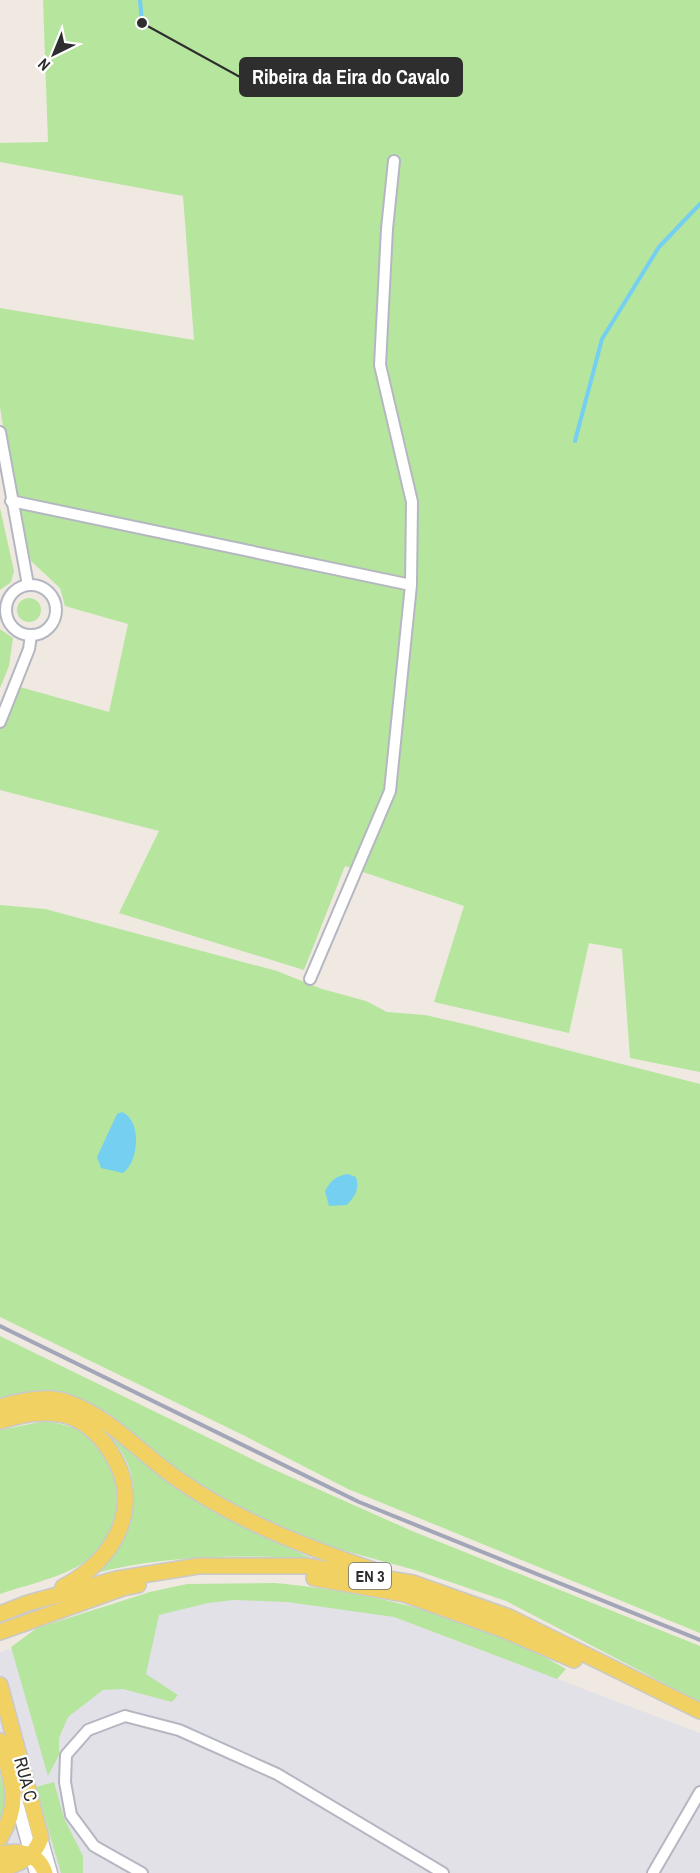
<svg xmlns="http://www.w3.org/2000/svg" width="700" height="1873" font-family="'Archivo Narrow',sans-serif">
  <style>
    .industrial { fill: #e3e1e8 }
    .green { fill: #b6e59e }
    .water { fill: #75cff0 }
    .lines { fill: none; stroke-linecap: round; stroke-linejoin: round }
    .stream { stroke: #75cff0; stroke-width: 4 }
    .minor-casing { stroke: #b4b7c1; stroke-width: 14 }
    .tertiary-casing { stroke: #b4b7c1; stroke-width: 15 }
    .primary-casing { stroke: #c9c9c9; stroke-width: 18 }
    .minor { stroke: #fff; stroke-width: 10 }
    .tertiary { stroke: #fff; stroke-width: 12 }
    .primary { stroke: #f2d163; stroke-width: 15 }
    .rail { stroke: #a3a6b8; stroke-width: 4 }
    .labels { text-anchor: middle; dominant-baseline: central; stroke-width: 4.5; stroke-linejoin: round; paint-order: stroke }
    .shield { fill: #fff; stroke: #6d6d6d; stroke-width: 1.5 }
    .shield-label { font-size: 16px; font-weight: bold; fill: #2e2e2e }
    .street-label { font-size: 18px; fill: #2e2e2e; stroke: #fff }
    .leader { fill: none; stroke: #2e2e2e; stroke-width: 2 }
    .callout-dot { fill: #2e2e2e; stroke: #fff; stroke-width: 2 }
    .callout { fill: #2e2e2e; stroke: #2e2e2e; stroke-width: 2 }
    .callout-label { font-size: 20px; text-anchor: middle; font-weight: bold; fill: #fff }
  </style>
  <rect width="100%" height="100%" fill="#efe9e1"/>
  <path class="industrial" d="M222,1590L357,1603L700,1733V1873H0V1652Z"/>
  <g class="green">
    <path d="M43,0H700V1072L630,1058L622,949L589,943L569,1033L434,1002L464,906L345,866L304,970L119,913L159,831L0,790V730L20,687L109,712L128,624L65,606L60,588L31,561L11,478L0,407V308L194,340L183,196L0,162V143L48,142Z"/>
    <path d="M0,508L14,571L11,582L0,590Z"/>
    <circle cx="29" cy="610" r="12"/>
    <path d="M0,629L13,638L9,666L0,688Z"/>
    <path d="M0,905L45,909L277,971L322,989L366,1001L387,1012L425,1015L469,1025L700,1084V1633L348,1489L245,1436L0,1317Z"/>
    <path d="M0,1336L266,1466L412,1531L700,1646V1702L506,1601L415,1570L316,1543L229,1505L178,1471L106,1415L0,1399Z"/>
    <path d="M45,1421C61,1424 84,1428 96,1441C120,1468 126,1527 98,1552C72,1576 32,1583 0,1594V1430Z"/>
    <path d="M103,1431L184,1492L245,1528L313,1559C238,1554 164,1555 92,1574C100,1566 111,1557 117,1547C143,1509 139,1460 103,1431Z"/>
    <path d="M275,1583C375,1592 479,1618 566,1669L557,1679L394,1617L287,1602L233,1600L208,1603L159,1615L146,1674L178,1695L172,1702L123,1689L103,1690L68,1717L59,1738V1755L48,1776L11,1647L37,1628L150,1592L187,1584Z"/>
    <path d="M0,1775L6,1797L0,1822Z"/>
    <path d="M54,1782L64,1818L83,1856V1873H61L36,1787Z"/>
  </g>
  <g class="water">
    <path d="M122,1112C142,1120 139,1162 123,1173L101,1168L97,1157L117,1114Z"/>
    <path d="M348,1174L356,1177C360,1189 355,1196 347,1205L329,1206L325,1191C331,1180 336,1176 348,1174Z"/>
  </g>
  <g class="lines">
    <g class="stream">
      <path d="M140,0L142,23"/>
      <path d="M575,441L602,339L659,247L700,204"/>
    </g>
    <defs>
      <g id="minor">
        <path d="M0,432L28,585"/>
        <path d="M11,501L411,585"/>
        <circle cx="31" cy="610" r="25"/>
        <path d="M0,722L29,649L31,635"/>
        <path d="M310,979L390,791L411,585L412,502L380,365L387,229L394,161"/>
        <path d="M142,1873L94,1846L71,1815L65,1782L66,1755L88,1730L125,1716L179,1730L277,1774L443,1873"/>
        <path d="M653,1873L700,1792"/>
      </g>
      <g id="tertiary">
        <path d="M15,1796L36,1873"/>
        <path d="M41,1838L51,1873"/>
      </g>
      <g id="primary">
        <path d="M0,1407C19,1401 48,1395 67,1402C111,1417 142,1455 179,1480C238,1521 306,1547 373,1570"/>
        <path d="M0,1421C21,1415 41,1410 64,1415C84,1420 99,1434 110,1451C145,1504 116,1560 63,1587"/>
        <path d="M314,1578L404,1594L504,1630L574,1660"/>
        <path d="M0,1614L28,1603L117,1579L198,1566H305L413,1583L509,1617L700,1711"/>
        <path d="M0,1632L123,1588L138,1585"/>
        <path d="M0,1685L41,1838C34,1858 20,1864 0,1869"/>
        <path d="M0,1741C11,1780 23,1800 0,1838"/>
        <path d="M0,1854C19,1850 38,1852 45,1873"/>
      </g>
    </defs>
    <use href="#minor" class="minor-casing"/>
    <use href="#tertiary" class="tertiary-casing"/>
    <use href="#primary" class="primary-casing"/>
    <use href="#minor" class="minor"/>
    <use href="#tertiary" class="tertiary"/>
    <use href="#primary" class="primary"/>
    <path class="rail" d="M0,1326L359,1502L700,1640"/>
  </g>
  <g class="labels">
    <rect class="shield" x="349" y="1563" width="42" height="26" rx="4.5"/>
    <g class="shield-label">
      <text x="370" y="1576">EN 3</text>
    </g>
    <g class="street-label">
      <text transform="translate(26 1779) rotate(75)">RUA C</text>
    </g>
  </g>
  <path class="leader" d="M142 23L240 77"/>
  <circle class="callout-dot" cx="142" cy="23" r="6"/>
  <rect class="callout" x="240" y="58" width="222" height="38" rx="6"/>
  <g class="callout-label">
    <text x="351" y="84">Ribeira da Eira do Cavalo</text>
  </g>
  <g transform="translate(54 54) rotate(223)" stroke="#ffffff" stroke-width="4.5" paint-order="stroke">
  <path d="M0-4.5L10 22L0 15L-10 22Z" fill="#2e2e2e"/>
  <text y="-9" font-size="16" font-weight="bold" text-anchor="middle" fill="#2e2e2e">N</text>
  </g>
</svg>
